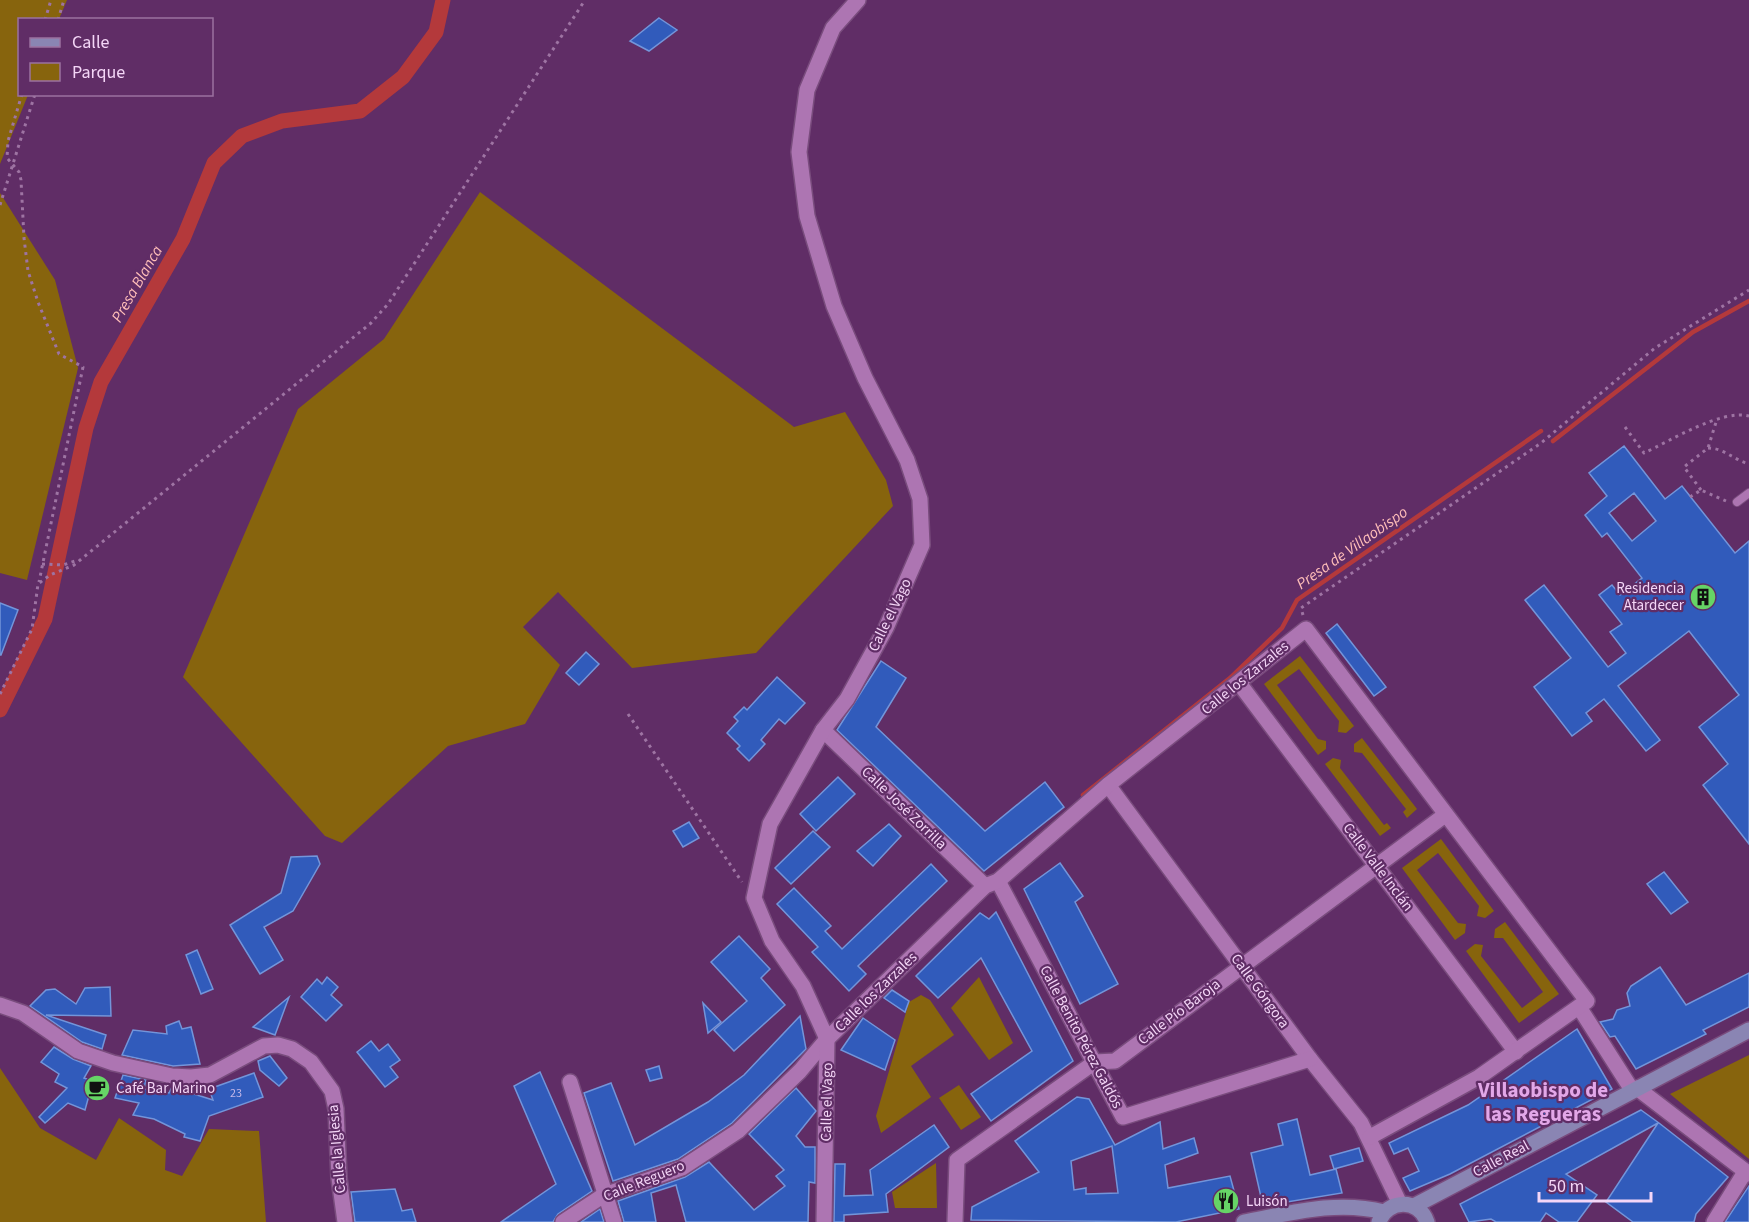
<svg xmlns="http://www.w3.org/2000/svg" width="1749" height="1222" font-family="'Source Sans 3',sans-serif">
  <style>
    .green { fill: #87640d }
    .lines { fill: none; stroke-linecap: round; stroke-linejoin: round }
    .stream { stroke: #b4393b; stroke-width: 4.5 }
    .canal { stroke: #b4393b; stroke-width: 15 }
    .building { fill: #315bbb; stroke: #7395da; stroke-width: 1.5; fill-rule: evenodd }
    .lane-casing { stroke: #794c7d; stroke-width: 10 }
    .street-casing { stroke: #794c7d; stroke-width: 18 }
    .secondary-casing { stroke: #794c7d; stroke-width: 18 }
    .path { stroke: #9e74a3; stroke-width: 3; stroke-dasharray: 3 4.5; stroke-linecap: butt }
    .lane { stroke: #ad75b2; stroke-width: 8 }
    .street { stroke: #ad75b2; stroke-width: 15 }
    .secondary { stroke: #8a85b3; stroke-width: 15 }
    .labels { text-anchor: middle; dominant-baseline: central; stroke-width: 4.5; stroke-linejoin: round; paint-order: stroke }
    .number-label { font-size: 12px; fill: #c3b7e8 }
    .poi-label { font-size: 15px; fill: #f4d6f7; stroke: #602d66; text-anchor: start }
    .street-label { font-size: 15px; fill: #f4d6f7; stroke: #602d66 }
    .water-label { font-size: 16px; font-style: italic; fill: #ffbeb9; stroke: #602d66 }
    .district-label { font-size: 21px; font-weight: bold; fill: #e2a7e8; stroke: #602d66 }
  </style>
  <rect width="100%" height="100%" fill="#602d66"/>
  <g class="green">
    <path d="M0,0H67L59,19L20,20V94L28,95L0,164Z"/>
    <path d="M480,192L794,427L845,412L886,480L893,506L756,653L632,668L558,592L523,627L560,665L525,724L448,746L342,843L325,836L183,677L298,409L384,339Z"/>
    <path d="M0,193L55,280L78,368L27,580L0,573Z"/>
    <path d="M1300,656L1354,726L1346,733L1338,732L1339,721L1299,669L1277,685L1318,739L1326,741V749L1318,755L1264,684Z"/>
    <path d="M1362,738L1417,809L1407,818L1403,812L1406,809L1362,753L1354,752V744Z"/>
    <path d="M1333,758L1341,760L1340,768L1384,825L1387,823L1391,828L1380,836L1325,764Z"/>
    <path d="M1441,839L1494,911L1485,918L1477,916L1479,906L1438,853L1417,870L1458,923L1466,924L1465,933L1455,940L1402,868Z"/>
    <path d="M1505,922L1559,994L1519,1023L1466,951L1475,944L1483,945L1481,956L1522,1008L1543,992L1503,938H1494L1495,929Z"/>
    <path d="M979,977L1013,1043L989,1060L951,1008Z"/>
    <path d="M921,995L930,1000L954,1035L911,1066L931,1097L881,1133L876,1116L909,1002Z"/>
    <path d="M1749,1055V1159L1670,1094Z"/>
    <path d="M0,1068L40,1128L96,1160L119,1118L166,1150L165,1170L182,1176L209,1129L259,1131L266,1222H0Z"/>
    <path d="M959,1085L981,1117L961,1130L939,1098Z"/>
    <path d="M936,1163L937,1208H895L892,1192Z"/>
  </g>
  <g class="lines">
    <g class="stream">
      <path d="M1553,441L1693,332L1749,301"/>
      <path d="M1083,795L1230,678L1282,628L1297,600L1541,431"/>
    </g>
    <path class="canal" d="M0,710L45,619L86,428L101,382L183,239L214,163L242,136L282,121L360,111L403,77L436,32L443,0"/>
  </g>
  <g class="building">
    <path d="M659,18L677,30L649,51L630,41Z"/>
    <path d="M1624,446L1665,499L1682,486L1735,553L1749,541V844L1703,785L1728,764L1699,727L1739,695L1689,631L1618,686L1660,740L1646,751L1604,699L1586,713L1592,721L1572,736L1534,687L1571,658L1525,600L1544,585L1608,667L1626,653L1610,632L1622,624L1599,595L1612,585L1620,595L1642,578L1607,533L1602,537L1585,515L1607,496L1589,473ZM1634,493L1656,521L1632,541L1609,513Z"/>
    <path d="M0,603L18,610L1,655H0Z"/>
    <path d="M1337,624L1386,687L1374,696L1326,633Z"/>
    <path d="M586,652L599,664L579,685L566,673Z"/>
    <path d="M881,661L906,678L876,727L985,831L1045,782L1064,807L984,871L837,730Z"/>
    <path d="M777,677L805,703L785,724L779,719L761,740L765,744L749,761L737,749L740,746L727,733L738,721L734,717L744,707L747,710Z"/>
    <path d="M838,777L855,794L816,831L800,814Z"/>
    <path d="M689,822L699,838L683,847L673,831Z"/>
    <path d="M889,824L901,836L873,866L857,851Z"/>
    <path d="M813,831L830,847L791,884L775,868Z"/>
    <path d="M317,856L320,864L293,911L264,927L283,960L260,974L230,925L281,893L291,857Z"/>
    <path d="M1060,863L1083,896L1075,902L1118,984L1080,1004L1024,889Z"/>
    <path d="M931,864L947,881L858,966L866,974L849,991L812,952L818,947L777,904L794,888L831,926L825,931L842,949Z"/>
    <path d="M1664,872L1688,902L1671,914L1647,884Z"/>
    <path d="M996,912L1073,1061L991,1121L971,1094L1032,1051L981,958L938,998L916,976L980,913L989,919Z"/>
    <path d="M739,936L770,969L761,978L785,1005L734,1051L714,1030L747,1001L711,962Z"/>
    <path d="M197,950L213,989L201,994L186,955Z"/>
    <path d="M1660,967L1686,1005L1749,973V1007L1703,1030L1706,1034L1636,1069L1615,1036L1610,1037L1600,1022L1613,1019L1617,1010L1630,1006L1627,993L1631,986Z"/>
    <path d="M327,977L338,987L331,995L342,1005L326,1021L301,997L317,979L322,984Z"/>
    <path d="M110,987L111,1016L46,1015L106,1035L102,1049L82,1042L30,1006L46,990L55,989L76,1004L85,988Z"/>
    <path d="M892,990L909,1001L905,1012L884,998Z"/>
    <path d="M289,997L275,1035L253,1027Z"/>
    <path d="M703,1003L721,1022L708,1033Z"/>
    <path d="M800,1016L806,1049L732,1123L678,1159L613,1181L584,1093L611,1083L635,1145L708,1102L744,1075Z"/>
    <path d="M863,1018L895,1040L885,1070L841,1050Z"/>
    <path d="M179,1021L182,1029L191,1027L200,1064L173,1066L122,1055L133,1030L167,1034L166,1026Z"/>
    <path d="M1577,1029L1612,1089L1450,1174L1410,1191L1403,1178L1419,1171L1408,1148L1394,1154L1389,1143L1468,1105Z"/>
    <path d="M371,1041L379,1051L388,1044L400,1060L390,1067L398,1077L385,1087L357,1052Z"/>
    <path d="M54,1047L73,1059L91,1066L84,1078L93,1081L85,1110L68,1103L45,1123L39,1117L67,1088L55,1082L59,1074L41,1062Z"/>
    <path d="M270,1056L287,1078L279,1086L260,1070L258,1061Z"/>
    <path d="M659,1066L662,1078L650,1081L646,1070Z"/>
    <path d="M540,1072L592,1191L558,1214L553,1222H501L556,1184L514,1086Z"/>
    <path d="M254,1073L263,1097L209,1116L200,1141L184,1137L185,1134L154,1119L133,1115L139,1103L115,1098L123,1075L146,1080L144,1089L169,1093L172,1087L213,1100L209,1089Z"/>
    <path d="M796,1088L816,1111L796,1136L805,1147H815V1183L809,1182L808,1222H686L676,1185L651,1193L656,1222H624L618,1201L685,1177L709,1162L754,1210L785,1186L776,1176L784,1170L749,1134Z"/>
    <path d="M1077,1097L1089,1099L1115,1145L1160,1122L1163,1149L1194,1138L1198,1153L1165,1165L1168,1188L1230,1176L1239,1209L1176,1222L971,1220L972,1207L1039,1172L1015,1141ZM1112,1146L1118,1193L1086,1194V1188L1074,1190L1071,1161Z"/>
    <path d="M1641,1110L1659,1123L1728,1177L1696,1214L1694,1222H1633L1606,1202L1658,1123L1566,1174L1597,1195L1577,1222H1559L1546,1213L1540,1222H1496L1491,1219L1469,1222L1460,1204Z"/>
    <path d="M1297,1119L1310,1175L1336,1169L1342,1193L1263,1206L1251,1153L1283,1145L1278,1124Z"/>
    <path d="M934,1125L949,1147L886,1194L888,1212L844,1215V1222H834L835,1164H845L844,1196L873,1195L870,1170Z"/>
    <path d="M1359,1148L1363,1161L1334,1169L1330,1156Z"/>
    <path d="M1749,1186V1222H1725Z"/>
    <path d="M395,1189L402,1211L412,1209L416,1222H355L351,1192Z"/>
    <path d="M600,1209L604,1222H581Z"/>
  </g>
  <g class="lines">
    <defs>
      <path id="lane" d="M1737,502L1749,493"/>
      <g id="street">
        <path d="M1239,683L1516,1052"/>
        <path d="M823,730L985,886"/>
        <path d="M1108,785L1310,1059L1361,1123L1400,1204"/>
        <path d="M998,881L1123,1117L1310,1059"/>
        <path d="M0,1005L23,1013L78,1051L113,1063L172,1076L191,1077L210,1075L264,1046L278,1045L292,1049L311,1062L332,1091L336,1109L339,1178L345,1222"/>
        <path d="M1579,1007L1632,1090"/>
        <path d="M570,1082L614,1222"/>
        <path d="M1637,1088L1749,1174"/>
        <path d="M563,1222L604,1195L682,1168L738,1131L800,1071L827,1039L985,886L998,881L1108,785L1306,629L1587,1001L1479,1077L1370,1137"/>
        <path d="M824,1222L827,1039L803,986L772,941L754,898L770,824L823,730L847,699L886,628L922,545L920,499L907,460L865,378L834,306L807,216L799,152L807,90L833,28L858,0"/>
        <path d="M955,1222L957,1160L1095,1062L1115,1061L1445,815"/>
        <path d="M1714,1222L1745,1172"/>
      </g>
      <g id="secondary">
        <path d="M1414,1206L1749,1030"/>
        <path d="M1244,1222C1291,1213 1337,1200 1384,1212"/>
        <path d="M1379,1222C1387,1199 1419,1198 1427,1222"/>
      </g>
    </defs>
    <use href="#lane" class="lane-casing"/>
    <use href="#street" class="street-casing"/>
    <use href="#secondary" class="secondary-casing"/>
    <g class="path">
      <path d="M45,20L51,0"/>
      <path d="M58,20L64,0"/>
      <path d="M22,94L8,141L7,158L19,172L21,180L24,238L28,271L38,302L59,354L83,367L39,582"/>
      <path d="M0,205L35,94"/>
      <path d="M1625,427L1644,453C1670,441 1721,409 1749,416"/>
      <path d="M1708,448C1724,448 1734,460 1749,464"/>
      <path d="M1701,490L1684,467L1708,448L1717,419"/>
      <path d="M1690,497L1701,490L1726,501"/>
      <path d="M42,564L63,565L78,560"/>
      <path d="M1303,615L1301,608L1541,443L1655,348L1749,290"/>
      <path d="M0,694L32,629L38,584L50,575L74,565L371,323L388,304L585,0"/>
      <path d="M628,714L742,882"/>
    </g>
    <use href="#lane" class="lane"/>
    <use href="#street" class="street"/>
    <use href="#secondary" class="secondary"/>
  </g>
  <defs>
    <symbol id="building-disc" viewBox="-11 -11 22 22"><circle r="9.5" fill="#66d466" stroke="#602d66"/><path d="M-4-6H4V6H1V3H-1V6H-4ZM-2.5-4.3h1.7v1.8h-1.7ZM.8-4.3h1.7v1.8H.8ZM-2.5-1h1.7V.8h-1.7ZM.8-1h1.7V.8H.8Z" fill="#111"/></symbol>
    <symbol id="cafe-disc" viewBox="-11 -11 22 22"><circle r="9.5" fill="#66d466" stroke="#602d66"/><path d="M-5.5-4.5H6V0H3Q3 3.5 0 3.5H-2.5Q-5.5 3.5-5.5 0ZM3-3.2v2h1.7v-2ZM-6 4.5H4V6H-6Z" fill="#111"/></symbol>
    <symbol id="restaurant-disc" viewBox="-11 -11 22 22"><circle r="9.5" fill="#66d466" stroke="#602d66"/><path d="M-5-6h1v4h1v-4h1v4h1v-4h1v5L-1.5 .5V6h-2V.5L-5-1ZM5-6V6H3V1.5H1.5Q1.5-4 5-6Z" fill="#111"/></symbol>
  </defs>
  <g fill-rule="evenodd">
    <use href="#building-disc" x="1688" y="582" width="30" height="30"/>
    <use href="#cafe-disc" x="82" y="1073" width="30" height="30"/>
    <use href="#restaurant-disc" x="1211" y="1186" width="30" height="30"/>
  </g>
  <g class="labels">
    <g class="number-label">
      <text x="236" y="1093">23</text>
    </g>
    <g class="poi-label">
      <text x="1684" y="588" text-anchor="end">Residencia<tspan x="1684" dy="17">Atardecer</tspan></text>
      <text x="116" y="1088">Café Bar Marino</text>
      <text x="1246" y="1201">Luisón</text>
    </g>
    <g class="street-label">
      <text transform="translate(890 615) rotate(-64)">Calle el Vago</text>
      <text transform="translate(1245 678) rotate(-39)">Calle los Zarzales</text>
      <text transform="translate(904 808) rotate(44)">Calle José Zorrilla</text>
      <text transform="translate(1378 867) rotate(53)">Calle Valle Inclán</text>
      <text transform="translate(1260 991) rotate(54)">Calle Góngora</text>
      <text transform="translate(876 992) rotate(-44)">Calle los Zarzales</text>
      <text transform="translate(1179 1012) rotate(-37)">Calle Pío Baroja</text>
      <text transform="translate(1081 1037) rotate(62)">Calle Benito Pérez Galdós</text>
      <text transform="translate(827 1102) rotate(-89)">Calle el Vago</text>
      <text transform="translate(337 1149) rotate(-95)">Calle la Iglesia</text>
      <text transform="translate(1501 1159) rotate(-28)">Calle Real</text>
      <text transform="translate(644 1181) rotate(-22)">Calle Reguero</text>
    </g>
    <g class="water-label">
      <text transform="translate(137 284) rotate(-60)">Presa Blanca</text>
      <text transform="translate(1352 548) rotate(-35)">Presa de Villaobispo</text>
    </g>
    <g class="district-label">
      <text x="1543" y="1090">Villaobispo de<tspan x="1543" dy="24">las Regueras</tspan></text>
    </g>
  </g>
  <rect x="18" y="18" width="195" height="78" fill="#602d66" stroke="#9b71a0" stroke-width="1.5"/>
  <rect x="30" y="38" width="30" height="9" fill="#8a85b3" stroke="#9b71a0" stroke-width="1.5"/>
  <text x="72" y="48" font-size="18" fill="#f4d6f7">Calle</text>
  <rect x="30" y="63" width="30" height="18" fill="#87640d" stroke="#9b71a0" stroke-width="1.5"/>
  <text x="72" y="78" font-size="18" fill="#f4d6f7">Parque</text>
  <path d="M1539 1192v9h112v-9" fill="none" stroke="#f4d6f7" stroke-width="3"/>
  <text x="1548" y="1192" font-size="18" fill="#f4d6f7" stroke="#602d66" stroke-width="4.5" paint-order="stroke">50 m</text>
</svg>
